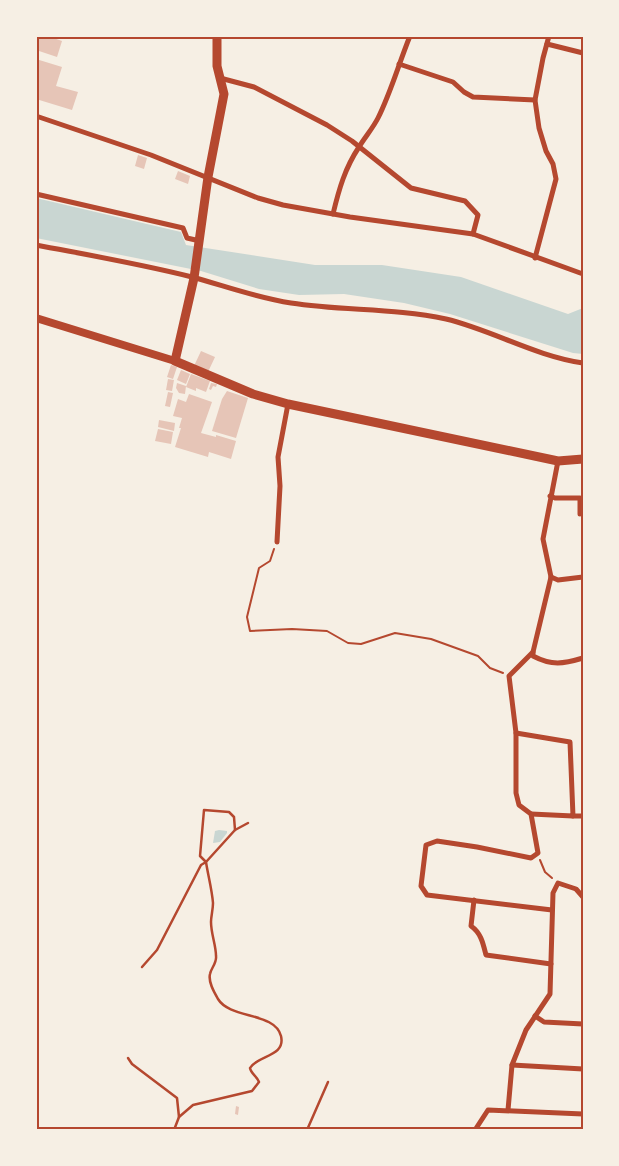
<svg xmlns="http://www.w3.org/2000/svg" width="619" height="1166" font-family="Jost,sans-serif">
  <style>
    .water { fill: #c9d6d2 }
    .building { fill: #e6c5b7 }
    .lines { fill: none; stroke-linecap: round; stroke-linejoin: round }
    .path { stroke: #b5482f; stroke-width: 2 }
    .service { stroke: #b5482f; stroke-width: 2.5 }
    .minor { stroke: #b5482f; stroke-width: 5 }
    .secondary { stroke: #b5482f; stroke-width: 8 }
    .primary { stroke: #b5482f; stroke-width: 9 }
    .neatline { fill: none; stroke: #b5482f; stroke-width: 2 }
  </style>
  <rect width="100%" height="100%" fill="#f6efe4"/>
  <g class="water">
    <path d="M36,198L181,232L186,245L315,265H382L461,277L568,314L583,308V354L573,353L450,314L404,303L344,294L299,295L259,289L201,271L36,238Z"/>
    <path d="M219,830L227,831V833L220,842L213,843L215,831Z"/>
  </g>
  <g class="building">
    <path d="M36,36H48L62,41L57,57L36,50Z"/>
    <path d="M36,59L62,67L56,86L78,92L72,110L36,99Z"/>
    <path d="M138,155L147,158L144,169L135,166Z"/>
    <path d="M178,171L190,176L188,184L175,179Z"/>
    <path d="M201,351L215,357L208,372L194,366Z"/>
    <path d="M171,365L177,367L173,379L167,377Z"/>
    <path d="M181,370L190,374L186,384L177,380Z"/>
    <path d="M191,374L210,381L206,392L196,388V391L186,387Z"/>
    <path d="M168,379L174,380L172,391L166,390Z"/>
    <path d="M177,383L186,386L185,394L179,393L176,388Z"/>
    <path d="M211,383L217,384L216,387L213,386L211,390L209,389Z"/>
    <path d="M227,391L248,398L236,438L212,431L222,399Z"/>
    <path d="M168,392L173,393L170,407L165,406Z"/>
    <path d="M189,394L212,402L201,433L216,437V435L236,441L231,459L209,452L208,457L175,447L181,428H179L182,418L173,416L178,399L186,402Z"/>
    <path d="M159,420L175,423L174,431L158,427Z"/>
    <path d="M158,429L173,432L171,444L155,441Z"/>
    <path d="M236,1106L239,1107L238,1115L235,1114Z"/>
  </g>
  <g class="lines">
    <g class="path">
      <path d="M274,549L270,561L259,568L247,617L250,631L292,629L327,631L348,643L361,644L395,633L431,639L478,656L490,668L503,673"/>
      <path d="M540,860L545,872L552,878"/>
    </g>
    <g class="service">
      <path d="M142,967L157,950L201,865L206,862L200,856L204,810L229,812L234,817L235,830"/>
      <path d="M128,1058L132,1064L177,1098L179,1117L174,1130"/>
      <path d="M179,1117L193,1105L252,1091L259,1082C257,1076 251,1074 250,1068C257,1055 286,1057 281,1036C275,1012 230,1019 218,999C214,992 208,982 210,974C211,968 217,963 216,956C216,945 211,934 211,922C211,916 213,910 213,903C212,890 208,875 206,862L235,830L248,823"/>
      <path d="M307,1130L328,1082"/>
    </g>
    <g class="minor">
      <path d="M547,44L583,53"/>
      <path d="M399,64L453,82L464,92L473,97L535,100"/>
      <path d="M220,78L254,87L327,125L352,141L411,188L465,201L478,215L473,234"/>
      <path d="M36,116L151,155L258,198L283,205L350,217L473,234L583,274"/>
      <path d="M36,194L183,228L187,238L200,241"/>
      <path d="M333,214C339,189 345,168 359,147C365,137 373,128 378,118C391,92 399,63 410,36"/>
      <path d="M36,245C88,255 141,264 192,277C225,286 257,298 291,303C342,311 395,308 446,319C492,330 535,356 583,363"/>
      <path d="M535,258L556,179L553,164L546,151L539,128L535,100L543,58L549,36"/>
      <path d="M550,496L555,498H580V514L583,513"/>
      <path d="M277,542L280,486L278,457L288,404"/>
      <path d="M551,577L558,580L583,577"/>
      <path d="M533,652V656C552,666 563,664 583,658"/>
      <path d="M516,733L570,742L573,816L531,814"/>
      <path d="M573,816H583"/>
      <path d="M474,900L471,926C481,933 483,943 486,955L551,964"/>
      <path d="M552,910L427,895L421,886L426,845L437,841L477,847L531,858L538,853L531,814L519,805L516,793V733L509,676L533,652L551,577L543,539L558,461"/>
      <path d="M535,1016L544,1022L583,1024"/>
      <path d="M512,1065L583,1069"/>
      <path d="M508,1110L512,1065L526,1030L550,994L553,893L558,883L576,889L583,897"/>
      <path d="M475,1130L488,1110L583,1114"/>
    </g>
    <path class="secondary" d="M36,318L175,361"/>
    <path class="primary" d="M217,36V66L224,94L208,177L194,278L175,361L253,394L288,404L558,461L583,459"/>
  </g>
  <rect width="619" height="1166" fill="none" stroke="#f6efe4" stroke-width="75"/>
  <rect x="38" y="38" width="544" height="1090" class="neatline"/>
</svg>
